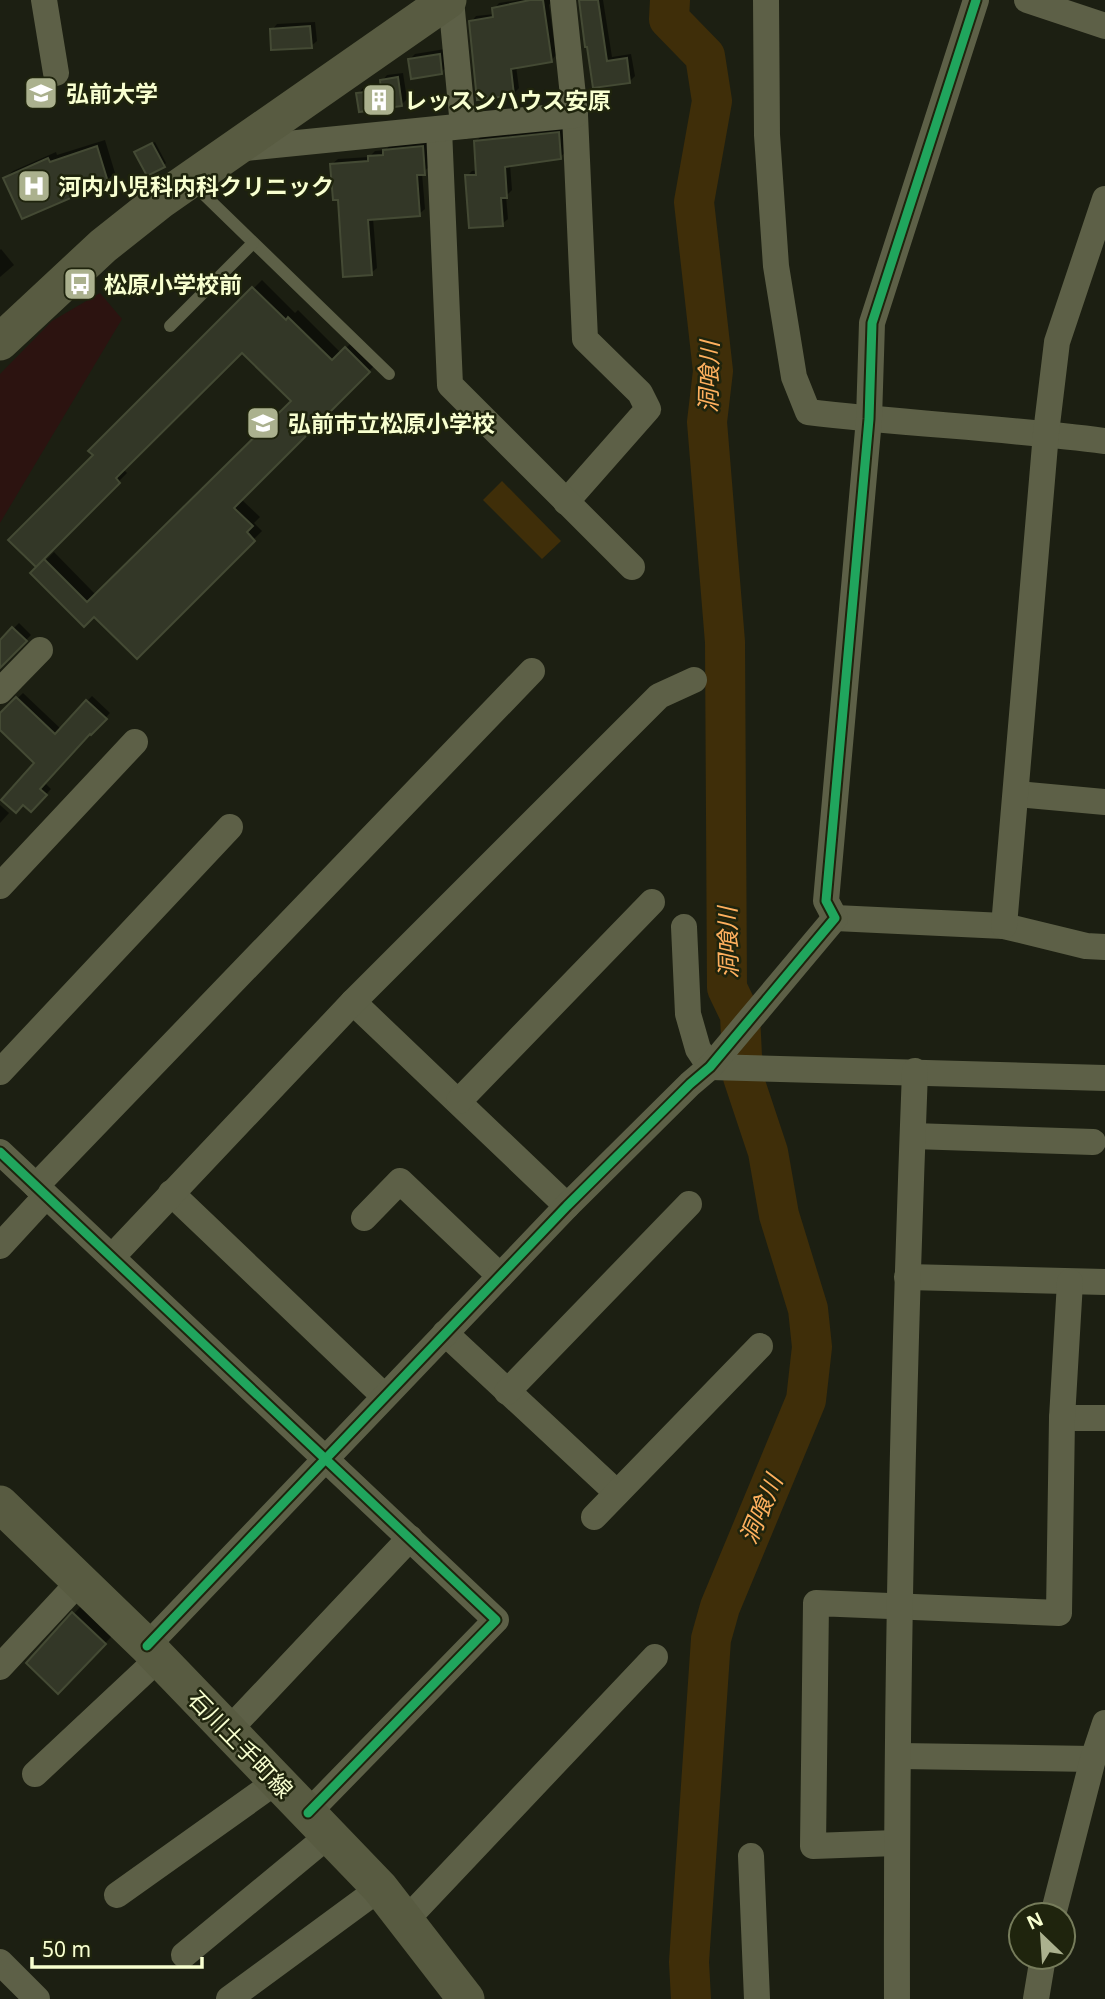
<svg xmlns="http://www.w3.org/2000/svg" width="1105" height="1999" font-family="'Noto Sans','Noto Sans JP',sans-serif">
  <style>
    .green { fill: #2c1310 }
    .water { fill: #3f2e09 }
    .shadow { fill: #0007 }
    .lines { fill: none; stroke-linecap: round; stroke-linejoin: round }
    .river { stroke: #3f2e09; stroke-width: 40 }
    .building { fill: #333727; stroke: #444a34; stroke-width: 2 }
    .lane { stroke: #5d6047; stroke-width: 12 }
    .street { stroke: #5d6047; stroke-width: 26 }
    .secondary { stroke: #585b41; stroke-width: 37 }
    .cycleway-casing { stroke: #1f240d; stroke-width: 13 }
    .cycleway { stroke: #20a55d; stroke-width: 9 }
    .labels { text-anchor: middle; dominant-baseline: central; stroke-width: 5; stroke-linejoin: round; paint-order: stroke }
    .poi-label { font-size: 23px; font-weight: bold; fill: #f8ffd0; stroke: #1f240d; text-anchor: start }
    .street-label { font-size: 23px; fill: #f8ffd0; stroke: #1f240d }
    .water-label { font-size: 24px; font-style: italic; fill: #ffb05e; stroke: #1f240d }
  </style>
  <rect width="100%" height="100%" fill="#1c1f12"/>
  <path class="green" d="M100,293L122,319L0,523V374L52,321Z"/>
  <path class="water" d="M502,481L561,541L542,559L483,500Z"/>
  <g class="shadow">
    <path d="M519,0H553L549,5L556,55L551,61L516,66L519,88L514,93L471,22L476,16L495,14L494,9L499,3Z"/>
    <path d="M579,0H603L612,57L631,54L635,76L630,81L595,86Z"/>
    <path d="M315,22L317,41L311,46L272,30L277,24Z"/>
    <path d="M445,49L447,67L441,72L410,59L415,54Z"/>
    <path d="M403,73L407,99L402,104L358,94L363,88L382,86V81L387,75Z"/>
    <path d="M563,128L566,152L560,157L510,164L512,190L506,196L508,219L502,224L467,176L472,171L478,170L476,142L481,136Z"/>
    <path d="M105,140L115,173L107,180L5,178L13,171L56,152L57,155Z"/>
    <path d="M155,142L166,163L164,165L138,151Z"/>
    <path d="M428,142L429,167L422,173L425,209L419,214L373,218L377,268L371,273L340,198L332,164L338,159L369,157L375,151L386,150L390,145Z"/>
    <path d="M1,249L14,265L0,277V250Z"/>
    <path d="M262,280L295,313L298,310L341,353L354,340L377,363L241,499L260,517L254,523L262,531L137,657L94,614L33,573L54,552L96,595L293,401L242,350L123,469L127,473L36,565L95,455L91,451Z"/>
    <path d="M19,623L31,635L0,666V642Z"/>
    <path d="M23,693L61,729L92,696L110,713L44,782L51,789L36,805L37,763L0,728V715Z"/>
    <path d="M0,805L9,813L0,823Z"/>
    <path d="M82,1605L113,1635L58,1692L28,1663Z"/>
  </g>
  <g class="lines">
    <path class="river" d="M670,0L669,19L705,56L712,101L694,202L713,371L707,422L725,642L727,988L740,1015L743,1077L768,1152L779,1215L808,1309L812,1347L806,1400L720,1607L711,1639L689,1962L691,1999"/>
  </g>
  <g class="building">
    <path d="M530,0H543L552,62L511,69L514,95L477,100L469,21L493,17L492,8Z"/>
    <path d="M579,0H598L607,61L627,58L630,83L593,88L587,47H585Z"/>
    <path d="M310,26L312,48L271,50L270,29Z"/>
    <path d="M440,54L442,74L411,79L408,59Z"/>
    <path d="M398,77L402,106L359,112L356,93L381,90L380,80Z"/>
    <path d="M559,132L561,159L505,167L507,198H501L503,226L469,228L465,175H476L474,141Z"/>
    <path d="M152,143L165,167L147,176L134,152Z"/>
    <path d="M97,146L108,182L22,219L3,178L48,158L50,162Z"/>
    <path d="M423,146L425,175H417L420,216L368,220L372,275L343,277L338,200H333L330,164L368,161V156L383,155V150Z"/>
    <path d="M252,287L286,320L288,317L332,360L345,347L370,372L234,508L253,526L247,532L255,541L137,659L94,617L84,627L30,573L44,559L87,602L291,401L242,353L116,478L120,483L36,567L8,540L93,455L88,451Z"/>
    <path d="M12,627L27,641L0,668V640Z"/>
    <path d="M16,697L55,734L86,700L107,719L91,735L90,734L40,789L47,795L31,812L23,805L16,813L1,800L34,763L0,730V713Z"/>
    <path d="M72,1612L106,1644L58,1694L26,1663Z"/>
  </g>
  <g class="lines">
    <g class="lane">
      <path d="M191,182L389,374"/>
      <path d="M170,326L253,243"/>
    </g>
    <g class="street">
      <path d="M44,0L56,73"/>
      <path d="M451,0L463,126"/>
      <path d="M563,0L575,115L585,339L640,393L648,409L566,502"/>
      <path d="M766,0L767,135L776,266L794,377L808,412C907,424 1006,428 1105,441"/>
      <path d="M1027,0L1105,26"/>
      <path d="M439,129L450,385L632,567"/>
      <path d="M236,149L575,115"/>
      <path d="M0,691L40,650"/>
      <path d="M1017,794L1105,802"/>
      <path d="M0,886L135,742"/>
      <path d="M835,918L826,901L869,419L872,323L976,0"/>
      <path d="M835,918L1004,926L1086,946L1105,947"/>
      <path d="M1004,926L1046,433L1057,342L1105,199"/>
      <path d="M684,927L688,1014L698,1049L710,1067"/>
      <path d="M353,1002L567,1206"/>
      <path d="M710,1067L1105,1078"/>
      <path d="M0,1072L230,827"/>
      <path d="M459,1101L652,902"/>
      <path d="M913,1136L1093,1142"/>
      <path d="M0,1152L496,1620L308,1813"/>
      <path d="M36,1186L532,671"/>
      <path d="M171,1193L384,1396"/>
      <path d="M364,1218L400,1181L500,1276"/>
      <path d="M0,1246L46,1196"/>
      <path d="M112,1257L353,1002L659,696L694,680"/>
      <path d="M907,1277L1105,1282"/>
      <path d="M445,1333L617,1493"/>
      <path d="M507,1392L689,1204"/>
      <path d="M1062,1418H1105"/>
      <path d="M594,1517L760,1346"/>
      <path d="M147,1646L567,1206L690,1084L710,1067L835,918"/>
      <path d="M0,1667L80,1581"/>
      <path d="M228,1731L410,1538"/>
      <path d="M899,1756L1093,1759"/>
      <path d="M35,1774L159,1658"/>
      <path d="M896,1843L813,1846L816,1603L1059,1613L1062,1418L1070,1282"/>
      <path d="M751,1856L757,1999"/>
      <path d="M117,1895L277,1781"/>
      <path d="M1053,1915L1093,1759L1105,1723"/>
      <path d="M406,1920L655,1657"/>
      <path d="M184,1955L329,1835"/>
      <path d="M0,1962L37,1999"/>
      <path d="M229,1999L380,1888"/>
      <path d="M897,1999C896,1690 903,1380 915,1071"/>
      <path d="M1036,1999L1043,1957"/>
    </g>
    <g class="secondary">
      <path d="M0,342L103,246L161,200L448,0"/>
      <path d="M0,1504L147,1646L380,1888L466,1999"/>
    </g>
    <defs>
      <g id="cycleway">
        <path d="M0,1152L496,1620L308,1813"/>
        <path d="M147,1646L567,1206L690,1084L710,1067L835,918L826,901L869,419L872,323L976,0"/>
      </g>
    </defs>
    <use href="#cycleway" class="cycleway-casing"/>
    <use href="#cycleway" class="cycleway"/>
  </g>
  <defs>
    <symbol id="university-square" viewBox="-11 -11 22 22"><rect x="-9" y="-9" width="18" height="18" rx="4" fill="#abb18e" stroke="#1f240d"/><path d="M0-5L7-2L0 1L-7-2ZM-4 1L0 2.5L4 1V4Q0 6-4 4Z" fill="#fff"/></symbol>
    <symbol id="building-square" viewBox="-11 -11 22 22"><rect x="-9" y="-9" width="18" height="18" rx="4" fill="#abb18e" stroke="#1f240d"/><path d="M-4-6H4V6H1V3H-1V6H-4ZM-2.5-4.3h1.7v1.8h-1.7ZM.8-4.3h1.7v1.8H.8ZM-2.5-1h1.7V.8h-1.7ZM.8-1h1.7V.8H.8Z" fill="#fff"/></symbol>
    <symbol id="hospital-square" viewBox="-11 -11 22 22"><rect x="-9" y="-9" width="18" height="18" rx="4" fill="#abb18e" stroke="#1f240d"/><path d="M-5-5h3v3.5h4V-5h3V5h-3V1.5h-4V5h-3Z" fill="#fff"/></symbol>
    <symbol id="bus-square" viewBox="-11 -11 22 22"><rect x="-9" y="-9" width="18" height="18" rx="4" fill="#abb18e" stroke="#1f240d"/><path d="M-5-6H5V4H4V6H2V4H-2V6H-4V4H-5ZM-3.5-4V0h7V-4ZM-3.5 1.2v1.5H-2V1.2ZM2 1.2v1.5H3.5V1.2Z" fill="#fff"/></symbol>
    <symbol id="school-square" viewBox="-11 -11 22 22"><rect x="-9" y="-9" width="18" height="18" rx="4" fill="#abb18e" stroke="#1f240d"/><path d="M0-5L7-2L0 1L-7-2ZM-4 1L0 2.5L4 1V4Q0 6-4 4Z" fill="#fff"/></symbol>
  </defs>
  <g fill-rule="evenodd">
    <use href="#university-square" x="22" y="74" width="38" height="38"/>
    <use href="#building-square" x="360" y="81" width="38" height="38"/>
    <use href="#hospital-square" x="15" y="167" width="38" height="38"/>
    <use href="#bus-square" x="61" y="265" width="38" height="38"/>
    <use href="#school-square" x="244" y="404" width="38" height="38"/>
  </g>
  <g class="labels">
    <g class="poi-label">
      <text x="66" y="93">弘前大学</text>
      <text x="404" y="100">レッスンハウス安原</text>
      <text x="58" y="186">河内小児科内科クリニック</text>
      <text x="104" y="284">松原小学校前</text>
      <text x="288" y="423">弘前市立松原小学校</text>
    </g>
    <g class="street-label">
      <text transform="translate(241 1744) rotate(46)">石川土手町線</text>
    </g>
    <g class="water-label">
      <text transform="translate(708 377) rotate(-89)">洞喰川</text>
      <text transform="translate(727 943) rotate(-91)">洞喰川</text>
      <text transform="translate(760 1509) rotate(-67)">洞喰川</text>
    </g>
  </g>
  <g transform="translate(1042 1936) rotate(335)"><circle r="33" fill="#1f240d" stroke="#767c5b" stroke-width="2"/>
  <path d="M0-5L12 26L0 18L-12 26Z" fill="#abb18e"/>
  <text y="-10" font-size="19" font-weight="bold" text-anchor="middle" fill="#f8ffd0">N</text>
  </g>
  <path d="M32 1957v10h170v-10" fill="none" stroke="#f8ffd0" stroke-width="3.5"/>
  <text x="42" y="1957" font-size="21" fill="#f8ffd0" stroke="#1f240d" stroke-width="5" paint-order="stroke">50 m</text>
</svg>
